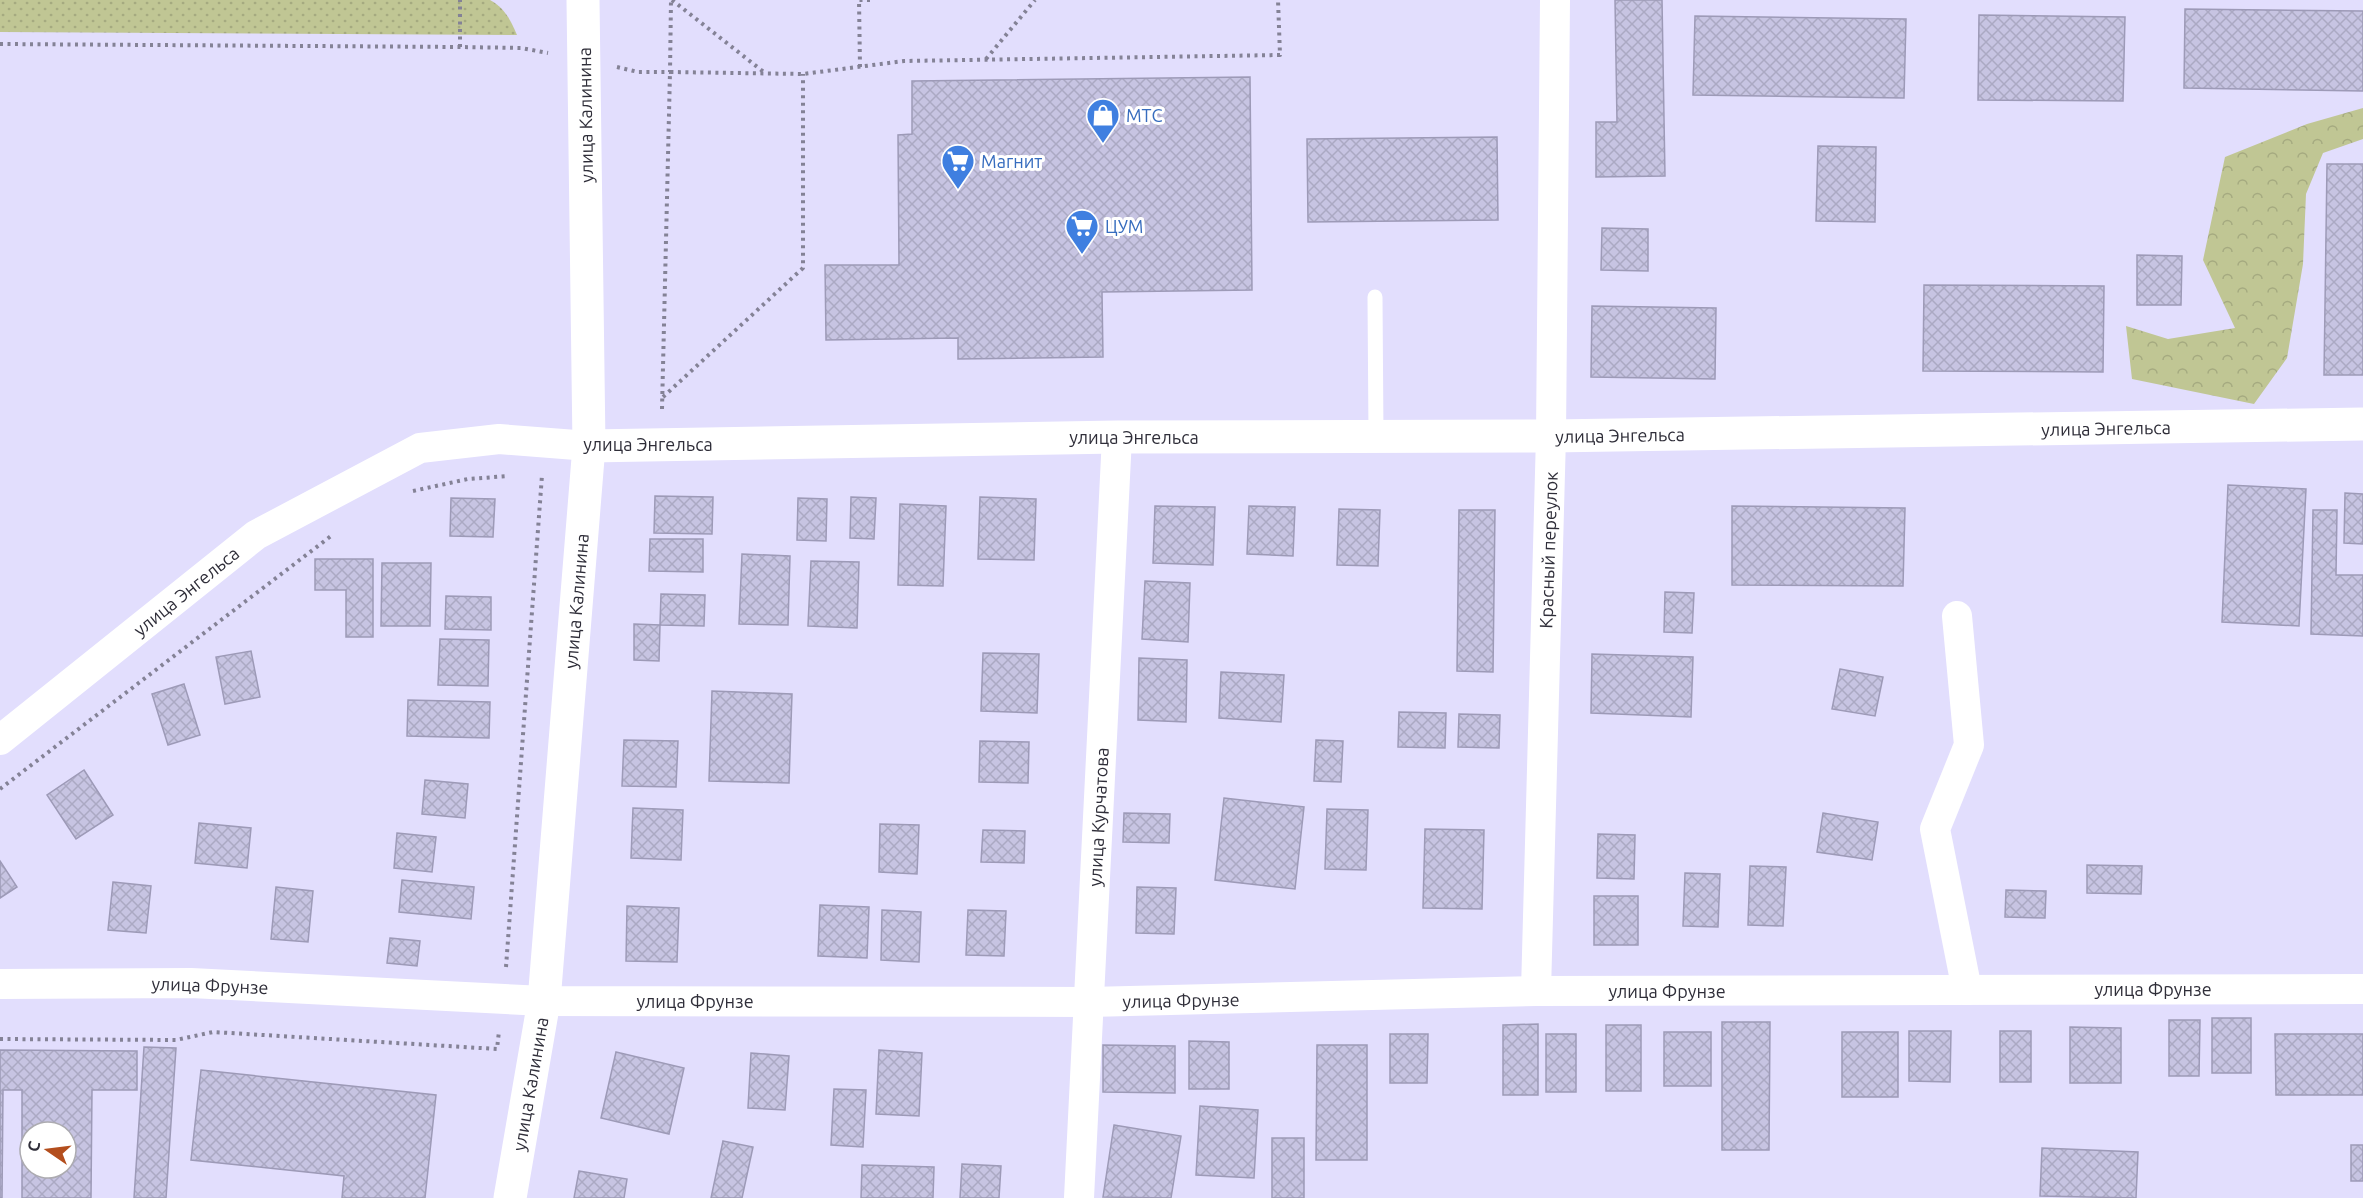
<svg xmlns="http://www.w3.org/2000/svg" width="2363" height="1198" font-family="Ubuntu,sans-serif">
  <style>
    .grass { fill: url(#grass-dots) }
    .forest { fill: url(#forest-crowns) }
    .building { fill: url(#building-cross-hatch); stroke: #9d9ab7; stroke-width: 1.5; fill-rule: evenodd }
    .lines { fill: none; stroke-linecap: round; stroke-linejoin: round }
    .path { stroke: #848296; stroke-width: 4; stroke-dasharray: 3 4.5; stroke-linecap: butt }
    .service { stroke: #fff; stroke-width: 15 }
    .minor { stroke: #fff; stroke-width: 30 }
    .tertiary { stroke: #fff; stroke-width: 33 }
    .secondary { stroke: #fff; stroke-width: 33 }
    .labels { text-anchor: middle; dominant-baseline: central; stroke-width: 6; stroke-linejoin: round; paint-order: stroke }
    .street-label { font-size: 18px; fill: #2f2e39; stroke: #fff }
    .shop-label { font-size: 18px; fill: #366cbe; stroke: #fff; text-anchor: start }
  </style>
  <defs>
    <pattern id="grass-dots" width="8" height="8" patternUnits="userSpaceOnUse" patternTransform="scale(1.5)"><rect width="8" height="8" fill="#c0c694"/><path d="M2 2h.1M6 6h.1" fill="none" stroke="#a5aa80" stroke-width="1.8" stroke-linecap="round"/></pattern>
    <pattern id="forest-crowns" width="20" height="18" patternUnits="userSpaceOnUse" patternTransform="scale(1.5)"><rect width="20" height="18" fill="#c0c694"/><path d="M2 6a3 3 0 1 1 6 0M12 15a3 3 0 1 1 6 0" fill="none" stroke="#a5aa80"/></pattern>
    <pattern id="building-cross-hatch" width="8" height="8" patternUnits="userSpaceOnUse" patternTransform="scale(1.5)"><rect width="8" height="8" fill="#c7c4e2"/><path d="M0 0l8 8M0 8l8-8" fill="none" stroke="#aba9c3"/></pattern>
  </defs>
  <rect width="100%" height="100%" fill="#e2defd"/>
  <path class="grass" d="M0,0H490C505,8 511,21 517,35L0,32Z"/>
  <path class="forest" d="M2363,108V139L2323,153L2306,194L2303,264L2287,358L2254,404L2132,379L2126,326L2168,339L2235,328L2203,260L2225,157L2307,124Z"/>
  <g class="building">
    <path d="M1615,0H1662L1665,176L1596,177V122H1617Z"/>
    <path d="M2185,9L2363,11V91L2184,88Z"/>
    <path d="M1979,15L2125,17L2123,101L1978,100Z"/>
    <path d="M1695,16L1906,19L1904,98L1693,95Z"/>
    <path d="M1250,77L1252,290L1102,292L1103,357L958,359V338L826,340L825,265H899L898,135L912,134V81Z"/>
    <path d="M1497,137L1498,220L1308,222L1307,139Z"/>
    <path d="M1818,146L1876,147L1875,222L1816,221Z"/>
    <path d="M2327,164H2363V375H2324Z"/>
    <path d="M1602,228L1648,229V271L1601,270Z"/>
    <path d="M2137,255L2182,256L2181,305H2137Z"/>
    <path d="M1924,285L2104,286L2103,372L1923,371Z"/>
    <path d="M1592,306L1716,308L1715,379L1591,377Z"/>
    <path d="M2228,485L2306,489L2299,626L2222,622Z"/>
    <path d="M2345,493L2363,494V544L2344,543Z"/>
    <path d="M655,496L713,497L712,534L654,533Z"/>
    <path d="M851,497L876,498L874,539L850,538Z"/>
    <path d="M980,497L1036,499L1034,560L978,559Z"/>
    <path d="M451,498L495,499L493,537L450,536Z"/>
    <path d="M798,498L827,499L826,541L797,540Z"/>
    <path d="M900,504L946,506L943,586L898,585Z"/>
    <path d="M1155,506L1215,507L1213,565L1153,563Z"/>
    <path d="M1249,506L1295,507L1293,556L1247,554Z"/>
    <path d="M1732,506L1905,508L1903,586L1732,585Z"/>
    <path d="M1339,509L1380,510L1378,566L1337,565Z"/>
    <path d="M1459,510H1495L1493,672L1457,671Z"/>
    <path d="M2313,510H2337L2336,575H2363V636L2311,634Z"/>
    <path d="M650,539H703V572L649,571Z"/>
    <path d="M742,554L790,556L788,625L739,624Z"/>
    <path d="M315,559H373V637H346V590H315Z"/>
    <path d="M811,561L859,562L857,628L808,626Z"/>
    <path d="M382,563H431L430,626H381Z"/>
    <path d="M1145,581L1190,583L1188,642L1142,639Z"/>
    <path d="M1665,592L1694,593L1692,633L1664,632Z"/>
    <path d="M661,594L705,595L704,626L660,625Z"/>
    <path d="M446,596L491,597V630L445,629Z"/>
    <path d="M634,624L660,625L659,661L634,660Z"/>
    <path d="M440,639L489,640L488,686L438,685Z"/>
    <path d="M251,651L260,697L225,704L216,657Z"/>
    <path d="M983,653L1039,654L1037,713L981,711Z"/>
    <path d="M1592,654L1693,657L1691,717L1591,713Z"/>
    <path d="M1139,658L1187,660L1186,722L1138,720Z"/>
    <path d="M1840,669L1883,677L1875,716L1832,709Z"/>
    <path d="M1221,672L1284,675L1281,722L1219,718Z"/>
    <path d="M184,684L200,735L168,745L152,694Z"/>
    <path d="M712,691L792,694L789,783L709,781Z"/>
    <path d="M408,700L490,702L489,738L407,736Z"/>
    <path d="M1399,712L1446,713L1445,748L1398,747Z"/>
    <path d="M1459,714L1500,715L1499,748L1458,747Z"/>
    <path d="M624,740L678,741L676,787L622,786Z"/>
    <path d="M1316,740L1343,741L1341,782L1314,781Z"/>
    <path d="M980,741L1029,742L1028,783L979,782Z"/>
    <path d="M84,770L113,815L76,839L47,795Z"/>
    <path d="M425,780L468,784L465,818L422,814Z"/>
    <path d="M1224,798L1304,807L1295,889L1215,880Z"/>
    <path d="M633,808L683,810L681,860L631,858Z"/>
    <path d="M1327,809L1368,810L1366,870L1325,869Z"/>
    <path d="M1124,813L1170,814L1169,843L1123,842Z"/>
    <path d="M1823,813L1878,822L1872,860L1817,852Z"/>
    <path d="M199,823L251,828L247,868L195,863Z"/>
    <path d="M880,824L919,825L917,874L879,872Z"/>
    <path d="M1425,829L1484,830L1482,909L1423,908Z"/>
    <path d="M983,830L1025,831L1024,863L981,862Z"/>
    <path d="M397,833L436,837L432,872L394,868Z"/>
    <path d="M1598,834L1635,835L1634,879L1597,878Z"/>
    <path d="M0,861L17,887L0,898Z"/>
    <path d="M2087,865L2142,866L2141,894L2087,893Z"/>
    <path d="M1750,866L1786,867L1783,926L1748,925Z"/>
    <path d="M1685,873L1720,874L1718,927L1683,926Z"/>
    <path d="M402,880L474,887L471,919L399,912Z"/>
    <path d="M113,882L151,886L146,933L108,930Z"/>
    <path d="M276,887L313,891L308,942L271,939Z"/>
    <path d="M1137,887L1176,888L1174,934L1136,933Z"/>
    <path d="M2006,890L2046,891L2045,918L2005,917Z"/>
    <rect x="1594" y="896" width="44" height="49"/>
    <path d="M820,905L869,907L867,958L818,956Z"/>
    <path d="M627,906L679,908L677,962L626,961Z"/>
    <path d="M882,910L921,912L919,962L881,960Z"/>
    <path d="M968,910L1006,911L1004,956L966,955Z"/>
    <path d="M390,938L420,941L417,966L387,963Z"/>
    <rect x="2212" y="1018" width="39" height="55"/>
    <path d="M2169,1020H2200L2199,1076H2169Z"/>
    <path d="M1722,1022H1770L1769,1150H1722Z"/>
    <path d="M1538,1024V1095H1503V1025Z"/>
    <rect x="1606" y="1025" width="35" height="66"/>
    <path d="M2070,1027L2121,1028V1083H2070Z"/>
    <path d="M1909,1031H1951L1950,1082L1909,1081Z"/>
    <rect x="2000" y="1031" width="31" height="51"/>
    <rect x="1664" y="1032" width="47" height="54"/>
    <rect x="1842" y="1032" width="56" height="65"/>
    <path d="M1390,1034H1428L1427,1083H1390Z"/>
    <rect x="1546" y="1034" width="30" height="58"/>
    <path d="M2275,1034H2363V1095H2276Z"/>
    <path d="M1189,1041L1229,1042V1089H1189Z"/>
    <path d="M1103,1045L1175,1046V1093L1103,1092Z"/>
    <path d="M1317,1045H1367V1160H1316Z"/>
    <path d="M144,1047L176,1048L166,1198H134Z"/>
    <path d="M0,1050L137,1051V1090H92L91,1198H22V1090H3L2,1198H0ZM30,1132H66V1168H30Z"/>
    <path d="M879,1050L922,1053L919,1116L876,1114Z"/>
    <path d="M616,1052L684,1068L669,1134L601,1118Z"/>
    <path d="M751,1053L789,1056L785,1110L748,1108Z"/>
    <path d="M201,1070L436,1095L425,1198H342L344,1176L191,1160Z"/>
    <path d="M834,1089L866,1090L863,1147L831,1145Z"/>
    <path d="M1200,1106L1258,1110L1254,1178L1196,1175Z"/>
    <path d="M1114,1125L1181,1136L1171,1198L1103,1197Z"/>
    <rect x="1272" y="1138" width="32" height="60"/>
    <path d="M723,1141L753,1147L742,1198H711Z"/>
    <rect x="2351" y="1145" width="12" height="36"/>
    <path d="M2042,1148L2138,1152L2136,1198L2040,1196Z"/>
    <path d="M962,1164L1001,1166L999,1198H960Z"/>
    <path d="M862,1165L934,1167L933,1198H861Z"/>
    <path d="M579,1171L627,1179L624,1198H574Z"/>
  </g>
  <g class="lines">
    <g class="path">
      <path d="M672,0L765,73"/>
      <path d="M0,44L460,47L521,48L548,53"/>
      <path d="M460,47V0"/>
      <path d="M986,59L1035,0"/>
      <path d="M617,67L638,72H670L671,0"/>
      <path d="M860,67L859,0H872"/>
      <path d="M663,397L803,268V74"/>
      <path d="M662,409L670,72L803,74L904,61L1280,55L1278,0"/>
      <path d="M413,491L468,479L509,476"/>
      <path d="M0,789L331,536"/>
      <path d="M506,967L542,475"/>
      <path d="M0,1039L176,1040L213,1032L497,1049L499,1031"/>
    </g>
    <path class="service" d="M1375,297L1376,436"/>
    <g class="minor">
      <path d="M1957,616L1969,745L1935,829L1967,990"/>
      <path d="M0,740L256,535L420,448L499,439L589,446"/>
      <path d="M0,984L191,983L544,1001L1089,1002L1536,991L2363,989"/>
      <path d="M1536,991L1551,436L1555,0"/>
      <path d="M1079,1198L1117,437"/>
    </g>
    <path class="tertiary" d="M510,1198L544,1001L589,446"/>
    <path class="secondary" d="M583,0L589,446L1117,437L1551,436L2363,424"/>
  </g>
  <defs>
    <symbol id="shop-pin" viewBox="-11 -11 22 30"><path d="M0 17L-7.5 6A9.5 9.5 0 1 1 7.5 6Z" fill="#3f7fe0" stroke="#fff"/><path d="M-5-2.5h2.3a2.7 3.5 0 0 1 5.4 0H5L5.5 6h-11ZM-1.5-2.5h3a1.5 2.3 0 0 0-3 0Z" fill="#fff"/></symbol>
    <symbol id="supermarket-pin" viewBox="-11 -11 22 30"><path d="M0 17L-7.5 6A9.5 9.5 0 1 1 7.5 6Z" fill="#3f7fe0" stroke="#fff"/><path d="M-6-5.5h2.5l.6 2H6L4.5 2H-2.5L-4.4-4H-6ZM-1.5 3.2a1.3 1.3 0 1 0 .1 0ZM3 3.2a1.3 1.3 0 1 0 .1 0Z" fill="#fff"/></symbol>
  </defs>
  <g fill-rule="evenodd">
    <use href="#shop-pin" x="1084" y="96" width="38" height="52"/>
    <use href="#supermarket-pin" x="939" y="142" width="38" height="52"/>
    <use href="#supermarket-pin" x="1063" y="207" width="38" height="52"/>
  </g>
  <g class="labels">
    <g class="street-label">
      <text transform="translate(585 115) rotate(-91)">улица Калинина</text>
      <text transform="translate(2106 428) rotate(-1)">улица Энгельса</text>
      <text transform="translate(1620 435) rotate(-1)">улица Энгельса</text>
      <text x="1134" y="437">улица Энгельса</text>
      <text x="648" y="444">улица Энгельса</text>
      <text transform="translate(1548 550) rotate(-88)">Красный переулок</text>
      <text transform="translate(186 591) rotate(-39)">улица Энгельса</text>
      <text transform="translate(576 601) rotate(-85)">улица Калинина</text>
      <text transform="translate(1098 817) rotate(-87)">улица Курчатова</text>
      <text transform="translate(210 985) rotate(2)">улица Фрунзе</text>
      <text x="2153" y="989">улица Фрунзе</text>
      <text x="1667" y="991">улица Фрунзе</text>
      <text transform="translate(1181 1000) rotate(-1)">улица Фрунзе</text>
      <text x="695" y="1001">улица Фрунзе</text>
      <text transform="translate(530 1084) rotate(-80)">улица Калинина</text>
    </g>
    <g class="shop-label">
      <text x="1126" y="115">МТС</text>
      <text x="981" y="161">Магнит</text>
      <text x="1105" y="226">ЦУМ</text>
    </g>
  </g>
  <g transform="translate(48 1150) rotate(284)"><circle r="28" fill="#ffffff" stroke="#acabb0" stroke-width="1.5"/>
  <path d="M0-4.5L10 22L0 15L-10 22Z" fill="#b34e1d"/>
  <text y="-9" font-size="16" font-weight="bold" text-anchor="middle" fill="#2f2e39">С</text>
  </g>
</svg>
